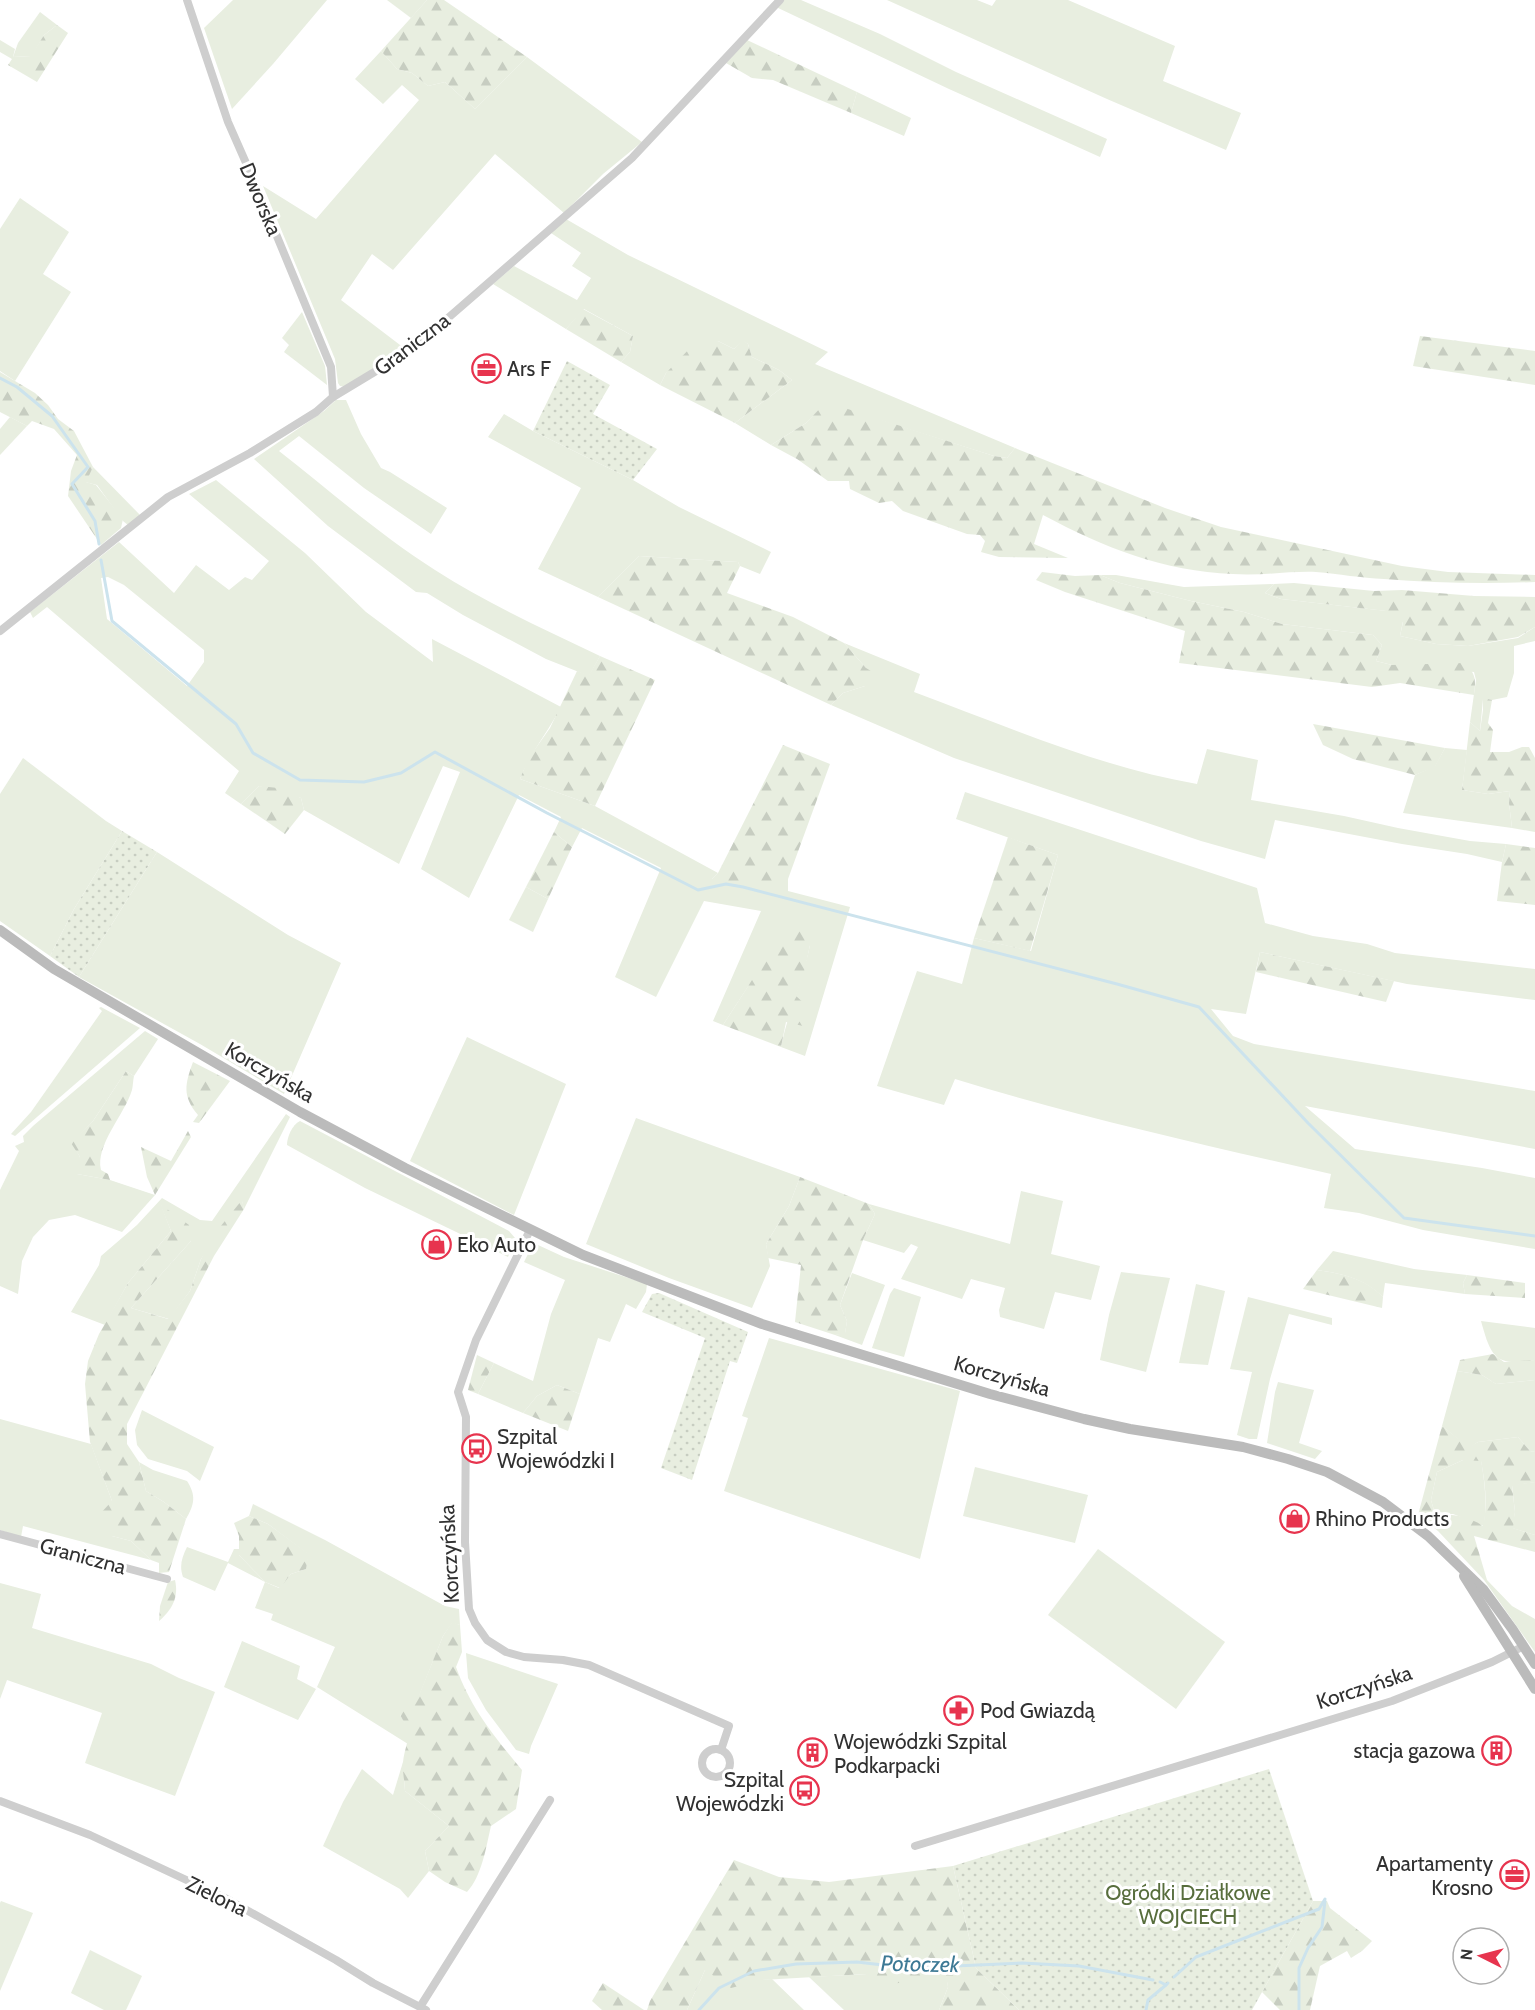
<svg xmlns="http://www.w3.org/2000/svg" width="1535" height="2010" font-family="Cabin,sans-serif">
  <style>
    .grass { fill: #e8eee0; fill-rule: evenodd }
    .forest { fill: url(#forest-firs); fill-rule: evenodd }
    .park { fill: url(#park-dots) }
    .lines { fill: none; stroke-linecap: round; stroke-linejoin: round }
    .stream { stroke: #cce3ed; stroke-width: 3 }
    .minor { stroke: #cecece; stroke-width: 8 }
    .secondary { stroke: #bbb; stroke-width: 10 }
    .labels { text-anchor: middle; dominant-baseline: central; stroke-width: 6; stroke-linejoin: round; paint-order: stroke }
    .street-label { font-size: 21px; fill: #313131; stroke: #fff }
    .poi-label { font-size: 21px; fill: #313131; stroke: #fff; text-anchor: start }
    .park-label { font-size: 21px; fill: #586e3d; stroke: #fff }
    .water-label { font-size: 22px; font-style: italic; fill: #3d7995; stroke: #fff }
  </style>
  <defs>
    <pattern id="forest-firs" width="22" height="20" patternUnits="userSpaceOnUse" patternTransform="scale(1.5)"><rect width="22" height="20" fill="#e8eee0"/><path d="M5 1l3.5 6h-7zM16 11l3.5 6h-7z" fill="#c7cdc1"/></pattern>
    <pattern id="park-dots" width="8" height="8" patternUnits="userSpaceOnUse" patternTransform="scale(1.5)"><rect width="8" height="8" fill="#e8eee0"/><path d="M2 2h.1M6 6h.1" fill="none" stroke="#c7cdc1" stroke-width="1.8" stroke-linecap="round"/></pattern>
  </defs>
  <rect width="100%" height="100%" fill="#fff"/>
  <g class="grass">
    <path d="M233,0H327L273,64L232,109L204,28Z"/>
    <path d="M387,0H427L411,18Z"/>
    <path d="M783,0H801L880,34L956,72L1107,139L1100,157L949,89L776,7Z"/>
    <path d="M887,0H977L992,6L996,0H1068L1175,46L1163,81L1241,113L1226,150L1107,99Z"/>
    <path d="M40,12L57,25L44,35L32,56L13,57L18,43Z"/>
    <path d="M381,51L397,69L412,73L428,86L445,82L475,109L527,57L642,142L603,174L564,213L495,154L393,270L372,254L341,300L404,348L346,387L340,386L338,383L335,359L263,186L316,219L419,100L402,85L383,104L355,79Z"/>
    <path d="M857,92L911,118L904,136L851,113Z"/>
    <path d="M20,198L69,232L43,274L71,292L15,381L0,371V229Z"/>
    <path d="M566,219L628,255L828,352L815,364L1015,448L1007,458L994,456L826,403L806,423L771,445L735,423L792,380L779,370L752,357L748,344L743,341L734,349L718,341L666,373L660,385L621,362L630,352L633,336L584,309L566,329L493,284L514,266L577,300L591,278L572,266L581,253L551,233Z"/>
    <path d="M302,312L325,366L327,385L284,352L289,345L282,338Z"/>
    <path d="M336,400H346L361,434L381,468L390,472L447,508L431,534L364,488L299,436L279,451C330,491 380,535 435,570C488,604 544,629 600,656L589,676L546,659L463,615L427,593L416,592L328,526L254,459L324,411Z"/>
    <path d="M504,414L533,431L633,480L679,507L771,552L760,574L740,566L738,562L639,556L598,597L538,569L581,488L488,437Z"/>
    <path d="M10,417L27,426L0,455V429Z"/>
    <path d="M93,467L140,515L128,525L123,521L97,485L85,482Z"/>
    <path d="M216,480L305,553L366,612L433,662L432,639L561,707C548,732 530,753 520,779L595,806L718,873L712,879H788V891L850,907L805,1056L781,1047C788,1012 803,980 810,945L749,985L723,1025L713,1021L761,911L704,901L656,997L615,977L661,868L582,828L572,847L554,832L561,817L519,795L469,898L421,869L460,772L443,766L399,864L304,810L301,798L259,786L241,804L225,793L239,771L47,607L33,618L30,612L119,542L174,593L196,565L229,590L245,577L252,580L269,561L189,494ZM108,577L124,585L204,650V662L187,686L107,619L101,578Z"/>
    <path d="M1100,575H1116L1184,587L1274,584L1265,593L1281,599L1387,611L1403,621L1400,636L1436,644L1468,646L1518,638L1535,627V641L1514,646V673L1507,697L1492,700L1483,699L1480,731L1470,722L1476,680L1474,672L1392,665L1376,661L1382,645L1373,635L1282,624L1244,612L1191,601L1120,583Z"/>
    <path d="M844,643L920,674L914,692C1006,726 1099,767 1197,784L1207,749L1258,760L1251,800L1344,816L1398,828L1470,841L1506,844L1502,862L1467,854L1402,844L1275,820L1265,859L1201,841L954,758L831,705L843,693L865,686L866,668Z"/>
    <path d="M1445,748L1467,750L1462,790L1488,794L1510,791L1509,803L1512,828L1403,813L1415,775L1435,766Z"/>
    <path d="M23,758L106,821L122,831L74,909L50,956L0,921V794Z"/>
    <path d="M965,792L1257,888L1265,923L1313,936L1367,944L1395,953L1535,969V1000L1407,984L1260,952L1246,1014L1211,1009L1233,1036L1254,1044L1535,1091V1149L1305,1106L1355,1149L1482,1168L1535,1178V1249L1423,1230L1359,1213L1324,1208L1331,1174C1205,1145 1079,1117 955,1079L944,1105L877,1086L917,971L962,984L974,938L1031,951L1058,855L956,819Z"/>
    <path d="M157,852L288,935L341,963L284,1094L200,1044L79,977Z"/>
    <path d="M526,887L548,899L533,932L509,920Z"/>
    <path d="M101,1007L140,1028L15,1136L11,1134L31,1112L102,1011L99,1008Z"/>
    <path d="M145,1031L158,1039L134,1076L126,1071L93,1121L72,1143L80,1157L77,1174L110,1180L155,1195L122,1232L75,1215L49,1220L33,1237L22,1261L18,1294L0,1286V1190L19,1151L15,1146L24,1142L23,1136L33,1126Z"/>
    <path d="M467,1037L566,1084L514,1215L410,1161Z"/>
    <path d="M286,1114L290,1117L244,1209L242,1201L201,1259L190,1291L169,1319L131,1308L191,1241L161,1205L171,1231L128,1283L105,1325L71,1312L99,1265L101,1256L137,1225L162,1198L200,1220L212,1221Z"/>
    <path d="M636,1118L800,1177L789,1206L766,1244L770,1266L752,1308L669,1278L586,1244Z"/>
    <path d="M300,1121L509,1231L515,1238L508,1257L365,1188L287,1145C287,1137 292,1125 300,1121Z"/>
    <path d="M1021,1191L1063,1201L1051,1254L1100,1266L1091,1300L1055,1292L1044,1329L1000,1317L999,1310L1005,1288L971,1279L962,1299L901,1279L918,1247L911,1244L904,1253L863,1240L875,1214L869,1204L1010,1244Z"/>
    <path d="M538,1245L564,1257L647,1284L646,1292L636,1309L626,1304L610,1342L598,1338L580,1394L557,1385L537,1396L523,1413L478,1394L494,1363L533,1381L551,1314L565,1280L524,1262L532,1246Z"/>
    <path d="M1333,1251L1414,1269L1467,1275L1463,1283L1465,1294L1385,1283L1383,1297C1363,1278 1344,1274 1317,1270Z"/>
    <path d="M1121,1272L1170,1278L1146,1372L1100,1360L1109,1315Z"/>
    <path d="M852,1273L885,1285L862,1345L835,1335L845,1333L847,1321L840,1305Z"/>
    <path d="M1196,1284L1225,1291L1208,1365L1179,1363Z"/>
    <path d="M894,1288L921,1297L904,1357L872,1348L890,1294Z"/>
    <path d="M1248,1297L1332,1318V1325L1289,1314L1270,1379L1257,1439H1249L1237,1435L1252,1372L1230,1369Z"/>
    <path d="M1481,1321L1535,1328V1360C1495,1367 1491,1357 1481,1321Z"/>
    <path d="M769,1338L960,1391L920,1559L724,1491L748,1418L742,1416Z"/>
    <path d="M1457,1371L1482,1375L1496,1384L1535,1380V1452L1530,1451L1518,1437L1478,1442L1469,1448L1442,1426Z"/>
    <path d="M1278,1382L1314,1390L1299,1443L1322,1451L1315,1459L1267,1443L1275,1392Z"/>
    <path d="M142,1410L214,1447L200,1481L187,1471L148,1459L137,1445L135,1430Z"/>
    <path d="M0,1419L91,1444L112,1501V1536L131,1541L151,1560L23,1526L21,1537L0,1530Z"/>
    <path d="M1463,1460H1481C1485,1483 1487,1504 1484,1526L1453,1514H1435L1431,1500L1437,1472Z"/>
    <path d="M139,1462L153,1470L187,1481C196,1495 195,1504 186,1519L164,1502L146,1491Z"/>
    <path d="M975,1467L1088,1495L1075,1543L963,1516Z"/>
    <path d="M1535,1482V1535L1512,1528L1515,1512L1512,1485Z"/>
    <path d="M253,1504L325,1540L445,1606L459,1609L460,1625L452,1623L443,1636L419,1696L400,1715L408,1728V1744L317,1687L335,1647L271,1620L273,1614L255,1608L265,1582L228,1563L215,1591L183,1577C179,1566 182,1557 187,1547L228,1562L234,1549H239V1555L265,1582L279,1588L291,1574L306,1569L308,1554L268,1524L249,1516Z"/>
    <path d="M1098,1549L1225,1642L1176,1709L1048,1615Z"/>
    <path d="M1484,1580H1487L1512,1606L1535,1619V1652Z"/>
    <path d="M0,1583L41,1594L32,1628L151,1664L179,1678L215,1692L175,1796L85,1763L102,1713L7,1680L0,1699Z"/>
    <path d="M242,1641L300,1666L297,1679L316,1689L298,1720L224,1687Z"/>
    <path d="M466,1653L558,1684L531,1746L529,1754L516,1750L486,1710L468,1678Z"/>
    <path d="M403,1762L405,1791L449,1826L425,1851L429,1871L408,1898L400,1889L323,1846L343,1802L362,1769L393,1795Z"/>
    <path d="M1,1901L33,1913L0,1991V1903Z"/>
    <path d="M90,1950L142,1976L126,2010H104L71,1993Z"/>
    <path d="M705,1970L762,1980L772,1979L804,2010H687Z"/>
    <path d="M946,1970L948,1987L939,2010H844L809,1977Z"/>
  </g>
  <g class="forest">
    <path d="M427,0H444L527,57L475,109L445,82L428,86L412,73L397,69L381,51Z"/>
    <path d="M57,25L68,33L37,82L8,65L12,59L0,52V40L15,49L13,57L31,56L44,35Z"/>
    <path d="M747,40L857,92L851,113L773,80L752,78L726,63Z"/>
    <path d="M583,309L633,336L630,352L621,362L566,329Z"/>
    <path d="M1420,336L1535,351V385L1413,366Z"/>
    <path d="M743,340L748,344L752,357L779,370L792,380L735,423L660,385L666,373L694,344L718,341L734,349Z"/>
    <path d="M0,372L35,393L48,405L58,419L74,431L93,467L86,482L96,485L123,519L121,528L101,545L68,496L71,471L77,455L54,429L32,421L27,426L0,412Z"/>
    <path d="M826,402L994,456L1007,458L1015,448L1165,508L1221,527L1402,566L1448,572L1535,575V582C1485,584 1434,583 1384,579C1361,578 1339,574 1316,572C1288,571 1261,576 1233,574C1163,571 1105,548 1043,515L1034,544L1068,558L999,557L981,552L985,541L980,535L967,534L903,511L892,501L879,503L850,489L849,481H828L797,459L771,445L806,423Z"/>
    <path d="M639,556L738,562L740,566L727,593L793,617L844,643L866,668L881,677L865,686L843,693L831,705L598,597Z"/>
    <path d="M1042,572L1075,576L1100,575L1120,583L1191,601L1244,612L1282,624L1373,635L1382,645L1376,661L1392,665L1464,663C1476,673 1476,680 1474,695L1400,683L1372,687L1179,663L1185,631L1065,592L1036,580Z"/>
    <path d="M1294,583L1374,591L1402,590L1474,596L1535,597V627L1518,637L1468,646L1436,644L1400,636L1403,622L1387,627L1386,611L1281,599L1265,593L1274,584Z"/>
    <path d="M600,656L655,680L595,806L520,779L528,759L550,728L577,671L589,675Z"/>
    <path d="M1483,698L1492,700L1488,723L1493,730L1490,752H1509L1522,747H1529L1535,758V832L1512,828L1509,803L1510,791L1488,794L1462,790L1470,722L1480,731L1483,710Z"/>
    <path d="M1313,724L1445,748L1435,767L1415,775L1353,759L1323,745Z"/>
    <path d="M783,745L830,764L788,879L760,884L711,880L718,873Z"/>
    <path d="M259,786L278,788L301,798L304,810L285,834L241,804Z"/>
    <path d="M554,832L572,847L548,899L526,887Z"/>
    <path d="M1008,837L1058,855L1030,951L974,938Z"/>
    <path d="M1506,844L1535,848V905L1497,901L1502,862Z"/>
    <path d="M798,926L810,945L805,969L796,996L807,1006L803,1026L786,1022L781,1047L723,1025L781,935Z"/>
    <path d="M1260,952L1394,981L1386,1002L1256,972Z"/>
    <path d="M193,1062L230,1081L199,1123L193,1122L198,1115C182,1096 185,1084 193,1062Z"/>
    <path d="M126,1071L134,1076C133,1080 133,1086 132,1090C125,1114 95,1145 101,1170L108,1174L110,1180L77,1174L72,1167L80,1157L71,1143L93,1121Z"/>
    <path d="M188,1131L191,1137L155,1195L147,1177L141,1147L171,1161Z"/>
    <path d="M800,1177L869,1204L875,1214L863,1240L840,1305L847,1321L845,1334L835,1335L795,1322L801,1265L768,1258L766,1244L789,1206Z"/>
    <path d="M242,1200L244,1209L214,1256L127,1424V1444L139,1462L146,1491L164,1502L186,1519L169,1572L159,1573V1563L151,1560L131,1541L112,1536L99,1515L112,1501L90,1442L85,1384L88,1361L99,1334L128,1283L171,1231L160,1204L189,1225L191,1241L131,1308L168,1319L190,1291L201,1259L216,1232Z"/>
    <path d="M1317,1270C1344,1274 1364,1278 1383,1297L1382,1308L1303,1289Z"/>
    <path d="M1467,1275L1525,1283V1298L1465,1294L1463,1283Z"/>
    <path d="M1493,1354L1504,1362L1535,1360V1380L1496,1384L1482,1375L1457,1371L1460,1360Z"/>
    <path d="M477,1355L494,1363L478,1394L468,1390Z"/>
    <path d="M557,1385L580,1394L568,1431L523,1413L537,1396Z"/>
    <path d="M1442,1426L1469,1447L1478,1442L1518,1437L1530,1451L1535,1452V1482L1512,1486L1515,1512L1513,1528L1535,1535V1552L1474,1536L1487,1580H1484L1438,1531L1418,1515ZM1463,1460L1481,1461C1485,1483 1488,1504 1483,1526C1468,1516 1453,1514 1435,1514L1431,1500L1437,1472Z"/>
    <path d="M249,1516L268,1524L309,1554L306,1569L291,1574L280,1588L265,1582L239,1555V1536L234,1523Z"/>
    <path d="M175,1580C179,1597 172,1610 159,1621L160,1606L168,1582Z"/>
    <path d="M452,1622L460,1625L462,1652L456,1667C471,1709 494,1736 522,1770L516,1809L491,1826C486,1847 482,1876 467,1892L445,1882L429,1871L425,1851L449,1826L405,1791C405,1782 402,1771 403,1762C406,1739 414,1738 400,1715L404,1704L419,1695L443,1636Z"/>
    <path d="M734,1860L779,1877L829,1882L953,1866L976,1968L1019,2010H939L948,1987L945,1970L925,1971L922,1980L875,1986L866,1974L762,1980L731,1988L705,1970L687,2010H647L650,2001Z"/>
    <path d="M1313,1901H1327L1330,1908L1372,1941L1362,1951L1351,1958L1347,1951L1320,1966L1310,2010H1280L1262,1992Z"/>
    <path d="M603,1983L644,2010H602L592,2001Z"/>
  </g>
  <g class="park">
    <path d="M567,361L610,385L593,414L657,449L633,480L533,431Z"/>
    <path d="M122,831L157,852L79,977L50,956L74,909Z"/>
    <path d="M659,1293L748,1332L737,1363L730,1361L692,1480L661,1468L705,1338L642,1312L652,1294Z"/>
    <path d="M1269,1769L1313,1901L1252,2010H1019L976,1968L953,1866Z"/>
  </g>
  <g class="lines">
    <g class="stream">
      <path d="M0,378L17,387L52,416L88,467L72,484L95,521L99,544"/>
      <path d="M101,560L112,621L236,724L253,753L300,780L364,782L401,773L435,752L547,813L698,890L726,884L743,887L1117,984L1199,1007L1308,1123L1404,1218L1535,1236"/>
      <path d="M1174,1977L1196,1957L1319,1909L1325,1899"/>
      <path d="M1160,1982L1166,1985L1168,1983"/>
      <path d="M699,2010L719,1988L754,1971L796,1964L857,1962L909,1968L1022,1963L1079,1966L1153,1980"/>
      <path d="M1146,2010L1148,2000L1166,1985"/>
      <path d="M1299,2010V1968L1308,1948L1322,1927L1325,1901"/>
    </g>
    <g class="minor">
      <path d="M187,0L228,122L257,188L331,367L333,397"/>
      <path d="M0,631L168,497L250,453L316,412L333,397L391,362L448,318L632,158L780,0"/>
      <path d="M530,1230L476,1340L458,1392L466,1417L465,1542L469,1609L475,1623L487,1640L506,1652L524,1657L563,1660L589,1665L729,1726L721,1750"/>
      <path d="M0,1534L167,1579"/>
      <circle cx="716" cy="1763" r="14"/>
      <path d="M0,1801L90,1835L225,1898L336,1960L373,1983L426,2010"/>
      <path d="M915,1846L1392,1701L1492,1662L1524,1646"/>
      <path d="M420,2007L550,1800"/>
    </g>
    <g class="secondary">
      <path d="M0,930L54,969L300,1112L405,1168L583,1255L762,1324L990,1394L1084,1419L1130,1429L1243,1447L1288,1459L1327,1472L1383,1502L1428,1536L1483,1589L1513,1630L1535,1664"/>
      <path d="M1464,1576L1535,1689"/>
    </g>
  </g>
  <defs>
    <symbol id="office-ring" viewBox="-11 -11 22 22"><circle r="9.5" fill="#fff" stroke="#e7344e" stroke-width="1.5"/><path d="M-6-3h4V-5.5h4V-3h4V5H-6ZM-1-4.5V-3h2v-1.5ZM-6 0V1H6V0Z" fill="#e7344e"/></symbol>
    <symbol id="shop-ring" viewBox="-11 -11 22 22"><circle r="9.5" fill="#fff" stroke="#e7344e" stroke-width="1.5"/><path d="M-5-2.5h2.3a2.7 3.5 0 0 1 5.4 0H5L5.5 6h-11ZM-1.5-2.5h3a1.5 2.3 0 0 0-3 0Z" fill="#e7344e"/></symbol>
    <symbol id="bus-ring" viewBox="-11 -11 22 22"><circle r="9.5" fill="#fff" stroke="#e7344e" stroke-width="1.5"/><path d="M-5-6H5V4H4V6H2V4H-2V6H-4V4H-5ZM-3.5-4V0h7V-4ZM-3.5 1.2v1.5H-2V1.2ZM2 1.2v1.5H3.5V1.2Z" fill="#e7344e"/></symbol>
    <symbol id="pharmacy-ring" viewBox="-11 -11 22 22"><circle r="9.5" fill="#fff" stroke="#e7344e" stroke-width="1.5"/><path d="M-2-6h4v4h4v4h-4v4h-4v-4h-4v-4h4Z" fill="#e7344e"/></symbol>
    <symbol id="building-ring" viewBox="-11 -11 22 22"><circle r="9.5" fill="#fff" stroke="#e7344e" stroke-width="1.5"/><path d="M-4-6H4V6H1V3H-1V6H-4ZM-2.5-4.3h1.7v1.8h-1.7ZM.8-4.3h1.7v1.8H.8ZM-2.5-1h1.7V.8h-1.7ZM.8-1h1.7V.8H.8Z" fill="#e7344e"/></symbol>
  </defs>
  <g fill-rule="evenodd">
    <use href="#office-ring" x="470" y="352" width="33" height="33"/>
    <use href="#shop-ring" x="420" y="1228" width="33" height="33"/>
    <use href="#bus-ring" x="460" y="1432" width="33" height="33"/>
    <use href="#shop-ring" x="1278" y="1502" width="33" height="33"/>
    <use href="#pharmacy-ring" x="942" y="1694" width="33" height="33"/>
    <use href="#building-ring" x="1480" y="1734" width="33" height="33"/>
    <use href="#building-ring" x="796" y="1736" width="33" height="33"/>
    <use href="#bus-ring" x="788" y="1774" width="33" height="33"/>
    <use href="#office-ring" x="1498" y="1858" width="33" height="33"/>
  </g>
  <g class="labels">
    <g class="street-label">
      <text transform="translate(261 199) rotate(67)">Dworska</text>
      <text transform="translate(412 344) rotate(-37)">Graniczna</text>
      <text transform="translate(270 1072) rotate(30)">Korczyńska</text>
      <text transform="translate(1002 1376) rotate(16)">Korczyńska</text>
      <text transform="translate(449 1554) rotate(-93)">Korczyńska</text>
      <text transform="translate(83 1556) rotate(15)">Graniczna</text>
      <text transform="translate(1364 1687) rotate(-18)">Korczyńska</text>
      <text transform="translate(217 1896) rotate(26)">Zielona</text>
    </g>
    <g class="poi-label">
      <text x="507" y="368">Ars F</text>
      <text x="457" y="1244">Eko Auto</text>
      <text x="497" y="1436">Szpital<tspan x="497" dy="24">Wojewódzki I</tspan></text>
      <text x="1315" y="1518">Rhino Products</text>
      <text x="980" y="1710">Pod Gwiazdą</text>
      <text x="834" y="1741">Wojewódzki Szpital<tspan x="834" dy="24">Podkarpacki</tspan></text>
      <text x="1475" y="1750" text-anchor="end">stacja gazowa</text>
      <text x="784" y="1779" text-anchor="end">Szpital<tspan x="784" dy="24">Wojewódzki</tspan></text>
      <text x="1493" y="1863" text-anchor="end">Apartamenty<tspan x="1493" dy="24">Krosno</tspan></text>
    </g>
    <g class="park-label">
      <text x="1188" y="1892">Ogródki Działkowe<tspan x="1188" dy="24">WOJCIECH</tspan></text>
    </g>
    <g class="water-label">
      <text transform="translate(920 1964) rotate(1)">Potoczek</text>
    </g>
  </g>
  <g transform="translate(1481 1956) rotate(276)"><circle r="28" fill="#ffffff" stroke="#adadad" stroke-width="1.5"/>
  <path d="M0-4.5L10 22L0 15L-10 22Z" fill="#e7344e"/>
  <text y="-9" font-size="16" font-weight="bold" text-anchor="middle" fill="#313131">N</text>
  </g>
</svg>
